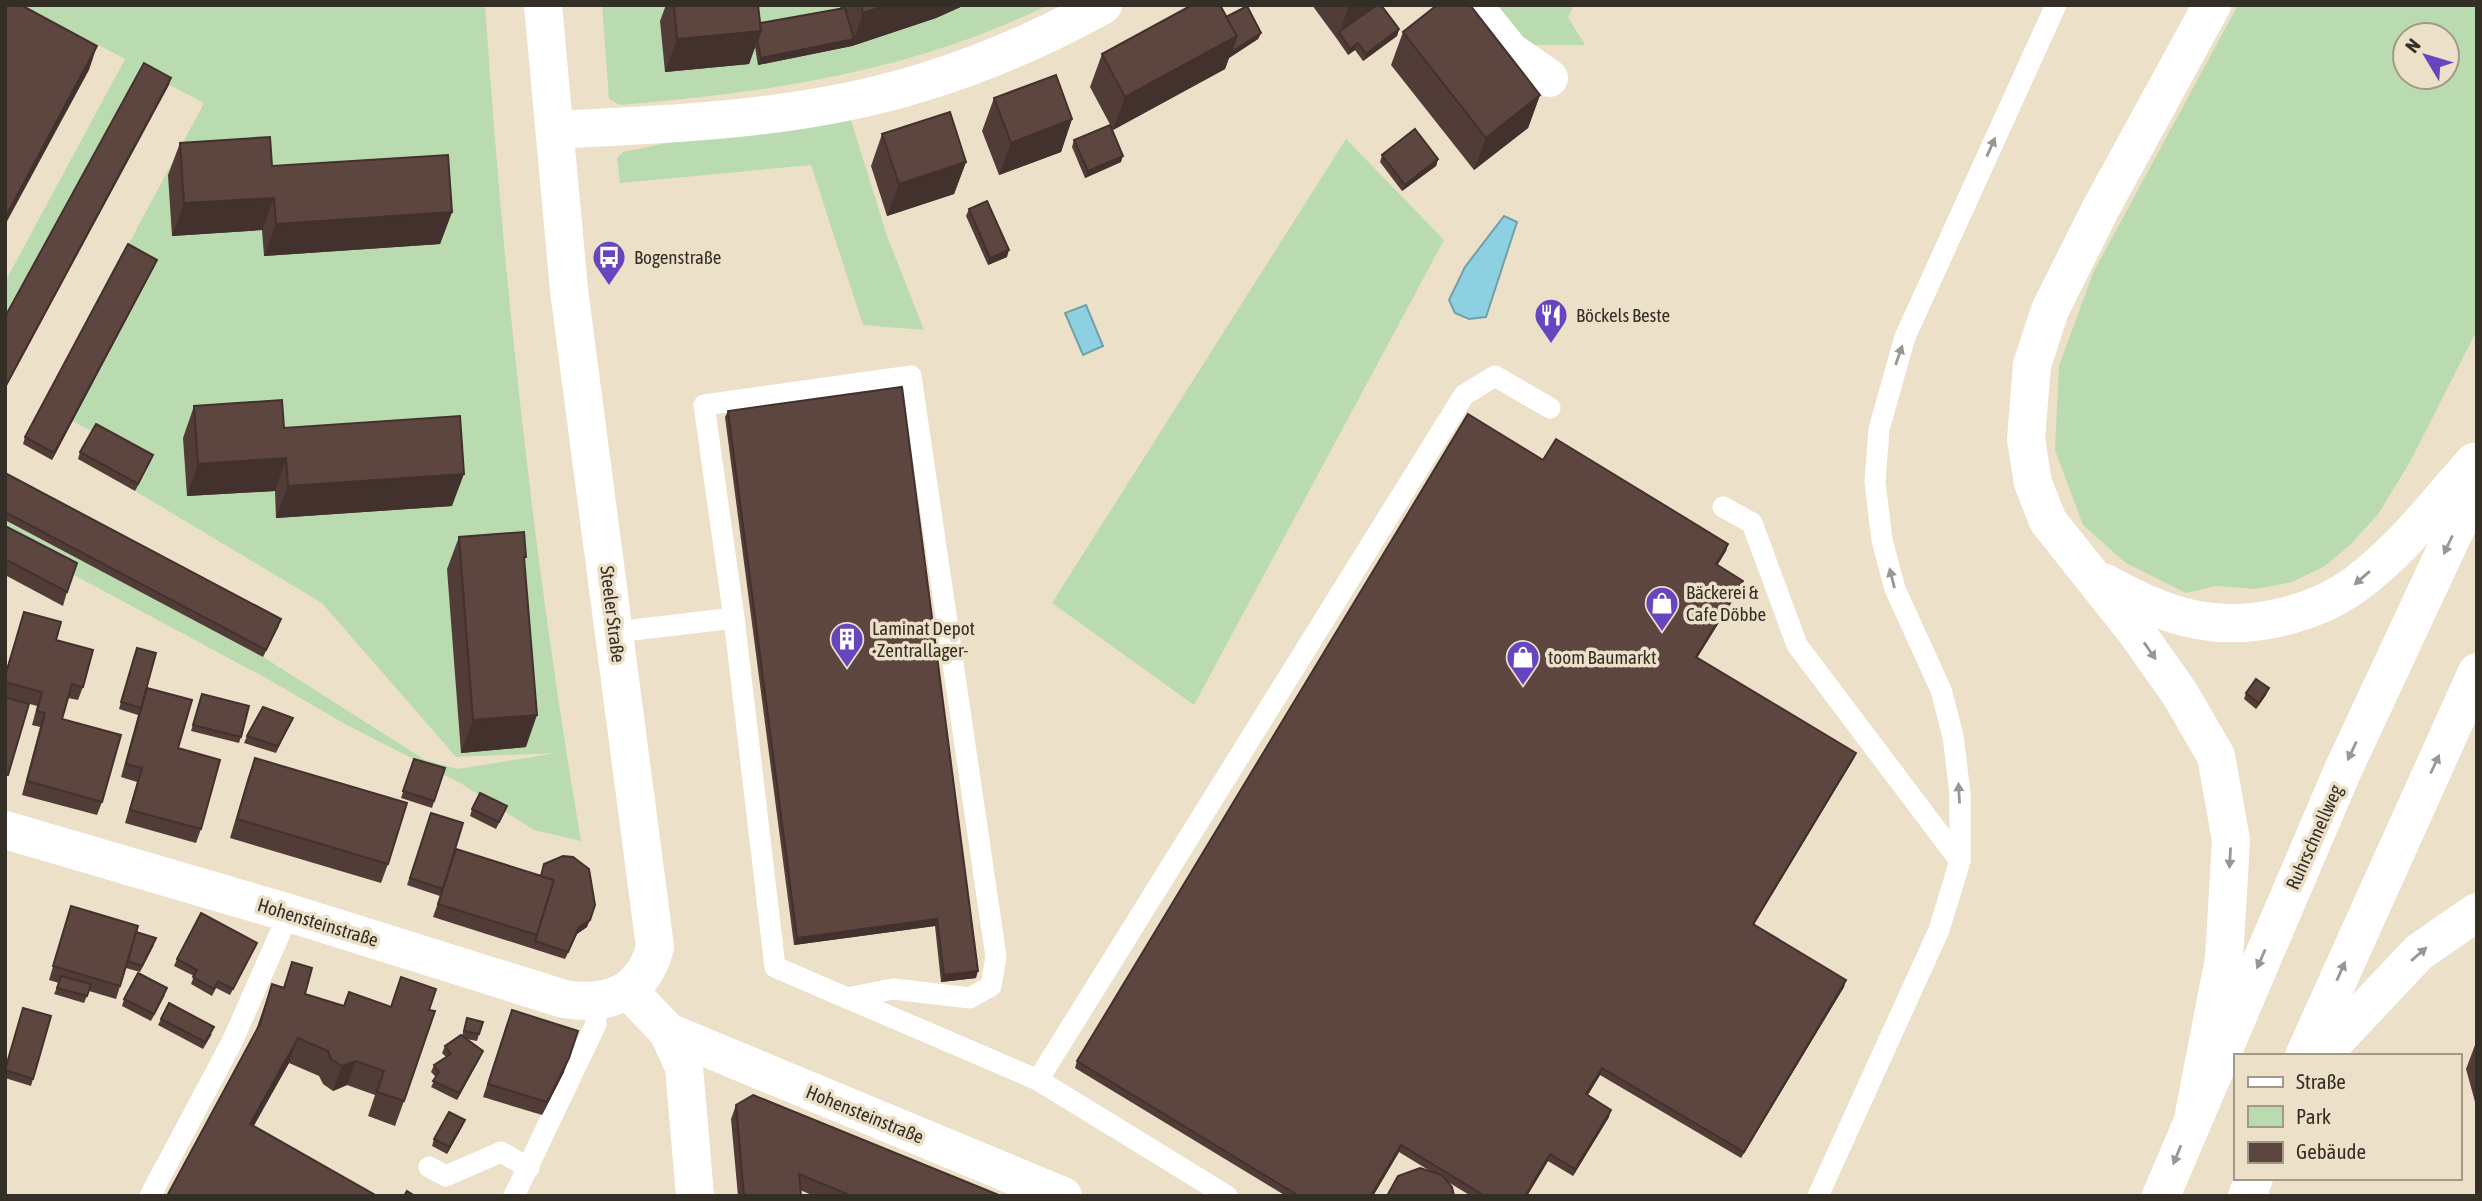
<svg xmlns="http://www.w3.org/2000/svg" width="2482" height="1201" font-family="'Asap Condensed',sans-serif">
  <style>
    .green { fill: #badaaf; fill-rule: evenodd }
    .water { fill: #8cd0e1; stroke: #72a0a9; stroke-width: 2 }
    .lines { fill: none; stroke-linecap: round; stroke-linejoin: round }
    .lane { stroke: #fff; stroke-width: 21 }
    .street { stroke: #fff; stroke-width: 38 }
    .highway { stroke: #fff; stroke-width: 38 }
    .wall { fill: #513c37 }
    .shaded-wall { fill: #42312d }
    .building { fill: #5e4640; stroke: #42312d; stroke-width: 2 }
    .oneway { fill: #9a9792 }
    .labels { text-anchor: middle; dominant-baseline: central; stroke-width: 7; stroke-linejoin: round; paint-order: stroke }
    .poi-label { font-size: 19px; fill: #342f26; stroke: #ede0c8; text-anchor: start }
    .street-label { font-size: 19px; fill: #342f26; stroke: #ede0c8 }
  </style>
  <rect width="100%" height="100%" fill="#ede0c8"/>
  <g class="green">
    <path d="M23,5H485C504,285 534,565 581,841L534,830L462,784L345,724L266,678L5,538V520L263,657L425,760L458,769L557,753L456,757L322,603L135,491L150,461L72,421L125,251L204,103L141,70L5,320V282L125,59Z"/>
    <path d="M602,5H1048C915,71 767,93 620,105L609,99Z"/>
    <path d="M1494,5H1574L1568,17L1585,45H1525Z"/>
    <path d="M2238,5H2477V330L2410,462L2379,513L2351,544L2325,566L2292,582L2255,589L2216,586L2186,593L2126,563L2083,525L2055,450L2059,366L2093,273ZM2447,35V77H2405V35Z"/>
    <path d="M850,117L887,236L924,330L863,325L811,165L620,183L617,158L623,152L711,134Z"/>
    <path d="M1346,139L1444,240L1194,705L1052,603Z"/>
  </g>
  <g class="water">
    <path d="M1504,216L1517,222L1486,317L1469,319L1455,313L1449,300L1465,267Z"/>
    <path d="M1086,305L1103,346L1083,355L1065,313Z"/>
  </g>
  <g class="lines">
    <g class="lane">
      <path d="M911,376L996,957L991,986L970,998L893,989L847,998L775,967L734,618L704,405Z"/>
      <path d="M1723,507L1752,523L1797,645L1960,861"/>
      <path d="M616,632L734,618"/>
      <path d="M847,998L1038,1080"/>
      <path d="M429,1167L446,1176L501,1152L529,1168"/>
      <path d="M150,1196L232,1042L289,913"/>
      <path d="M514,1196L596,1024L595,1002"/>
      <path d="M1227,1196L1038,1080L1464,395L1495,376L1550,408"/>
      <path d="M1818,1196L1939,930L1960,861V793L1953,736L1941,690L1895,589L1882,540L1875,482L1879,429L1905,337L2056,5"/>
    </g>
    <g class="street">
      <path d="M1473,5L1510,51L1549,78"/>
      <path d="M555,130C646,125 739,122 830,105C925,88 1018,52 1103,5"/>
      <path d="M5,830L289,913L564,999C607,1006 643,994 655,947L569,290L543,5"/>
      <path d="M628,990L668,1032L684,1067L695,1196"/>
      <path d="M668,1032L1063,1196"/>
    </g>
    <g class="highway">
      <path d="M2105,583C2135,599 2164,614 2198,620C2249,630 2314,615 2356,584C2401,551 2437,503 2474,462"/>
      <path d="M2304,1056L2477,672"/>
      <path d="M2321,1056L2419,952L2477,912"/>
      <path d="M2194,1114L2224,959L2231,840L2216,756L2180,694L2137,633L2048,521L2033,483L2026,439L2032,365L2050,310L2101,208L2212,5"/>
      <path d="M2161,1196L2343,770L2477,483"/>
      <path d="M2247,1196L2254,1178"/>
    </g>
  </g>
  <g class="wall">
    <path d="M666,5H758L760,23L841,9L839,5H965L936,18L852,46L758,65L755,47L749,64L665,72L660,21Z"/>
    <path d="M1312,5H1384L1382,7L1399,29L1397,36L1363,61L1355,50L1348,55L1337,39Z"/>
    <path d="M1226,17L1261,33L1258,39L1229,58L1225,69L1113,130L1090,87L1102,54Z"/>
    <path d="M1403,32L1540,95L1528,128L1474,170L1391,65Z"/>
    <path d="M994,98L1072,119L1061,152L999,175L982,131Z"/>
    <path d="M882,134L966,162L954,194L887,216L871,166Z"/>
    <path d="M1074,140L1121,162L1085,178L1072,147Z"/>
    <path d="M180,143L272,166L452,212L440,244L264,256L262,230L172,236L168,175Z"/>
    <path d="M1382,155L1438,159L1436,166L1402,191L1380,162Z"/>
    <path d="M969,209L1007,257L988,265L966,216Z"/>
    <path d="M154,267L52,460L23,444L25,437Z"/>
    <path d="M194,406L284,428L452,506L276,518L275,491L187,496L183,438Z"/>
    <path d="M728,411L976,978L941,982L935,926L794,945L725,417Z"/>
    <path d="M80,452L153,455L135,491L78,459Z"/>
    <path d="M1543,460L1728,544L1726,551L1717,565L1741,587L1697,657L1856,753L1853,760L1754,924L1844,987L1741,1158L1600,1075L1588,1095L1609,1117L1573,1176L1548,1161L1527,1196H1471L1399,1152L1373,1196H1286L1075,1068L1077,1061Z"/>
    <path d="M5,473L279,626L263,657L5,520Z"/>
    <path d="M5,526L67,592L63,606L5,575Z"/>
    <path d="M459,537L524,563L526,747L461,753L447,569Z"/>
    <path d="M24,612L56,640L83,687L78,700L68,698L62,719L102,802L97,815L22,795L40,727L32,725L37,706L5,697V673Z"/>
    <path d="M134,655L144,696L201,829L196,843L125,823L137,782L121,777L138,715L119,709Z"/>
    <path d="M2269,688L2266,695L2256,709L2244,699L2246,693Z"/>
    <path d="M202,694L241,737L239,743L191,731Z"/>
    <path d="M293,718L276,753L244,743L247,736Z"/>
    <path d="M255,758L388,864L381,883L230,838L248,777Z"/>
    <path d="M414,759L445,768L432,808L401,798Z"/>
    <path d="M472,809L504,813L496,829L470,816Z"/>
    <path d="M431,813L445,882L540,876L544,864L587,927L577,934L565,959L433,917L442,891L440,896L407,885Z"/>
    <path d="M71,906L136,932L154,945L140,972L126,968L116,999L89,991L84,1003L54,994L59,983L49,980Z"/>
    <path d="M257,943L254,950L230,995L216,988L212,996L191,984L194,976L174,966L177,959Z"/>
    <path d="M292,962L305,994L344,1006L391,1007L401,977L429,1010L404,1101L395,1126L368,1116L375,1095L347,1085L333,1091L323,1084L319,1076L289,1063L253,1126L167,1196L256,1030L272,984L283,988Z"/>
    <path d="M165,995L151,1021L122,1006L124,999Z"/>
    <path d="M467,1018L483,1022L477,1041L466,1039L480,1058L457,1100L431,1087L436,1077L431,1072L434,1065L446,1057L442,1053L445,1046L462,1036Z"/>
    <path d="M161,1019L212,1034L203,1049L158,1025Z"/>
    <path d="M507,1023L564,1072L542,1115L483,1097Z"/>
    <path d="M2477,1044V1109L2466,1069L2475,1045Z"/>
    <path d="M5,1066L33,1079L31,1086L5,1078Z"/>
    <path d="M736,1105L1001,1196H814L800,1190L801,1196H738L731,1119Z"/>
    <path d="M465,1120L462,1127L447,1154L432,1146L434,1139Z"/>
  </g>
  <g class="shaded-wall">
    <path d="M887,5H965L936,18L852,46L758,65L761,58L854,39L863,13Z"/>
    <path d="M1350,5H1384L1342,35L1339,32L1337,39L1349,6Z"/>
    <path d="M1399,29L1397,36L1363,61L1366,54Z"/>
    <path d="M761,31L749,64L665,72L677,39Z"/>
    <path d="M1261,33L1258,39L1229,58L1225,69L1113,130L1125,97L1237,36Z"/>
    <path d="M1358,43L1355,50L1348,55L1350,49Z"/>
    <path d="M97,46L89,70L5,225V218Z"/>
    <path d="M171,78L169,85L5,389V387Z"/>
    <path d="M1540,95L1528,128L1474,170L1486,138Z"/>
    <path d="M1072,119L1061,152L999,175L1011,143Z"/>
    <path d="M1123,156L1121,162L1085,178L1088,171Z"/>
    <path d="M1438,159L1436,166L1402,191L1405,185Z"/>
    <path d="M966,162L954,194L887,216L899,184Z"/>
    <path d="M274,198L262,230L172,236L184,203Z"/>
    <path d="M452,212L440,244L264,256L276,224Z"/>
    <path d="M1009,250L1007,257L988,265L990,258Z"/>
    <path d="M157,260L154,267L52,460L54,453Z"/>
    <path d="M153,455L150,462L135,491L138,484Z"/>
    <path d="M286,458L275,491L187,496L198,464Z"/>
    <path d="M464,474L452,506L276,518L288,486Z"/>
    <path d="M1728,544L1726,551L1714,571L1716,564Z"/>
    <path d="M1743,581L1741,587L1694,663L1696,657Z"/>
    <path d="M2269,688L2266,695L2256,709L2259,703Z"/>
    <path d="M537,715L526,747L461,753L473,720Z"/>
    <path d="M1856,753L1853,760L1750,931L1753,924Z"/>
    <path d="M937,919L935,926L794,945L797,938Z"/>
    <path d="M590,920L587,927L577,934L565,959L579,927Z"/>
    <path d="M978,971L976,978L941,982L944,975Z"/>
    <path d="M1846,980L1844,987L1741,1158L1744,1152Z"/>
    <path d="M298,1038L289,1063L241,1149L250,1124Z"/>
    <path d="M483,1051L480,1058L457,1100L459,1093Z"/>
    <path d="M569,1058L564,1072L542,1115L547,1102Z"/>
    <path d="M356,1061L347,1085L333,1091L342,1066Z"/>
    <path d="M1602,1068L1600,1075L1584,1101L1586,1094Z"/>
    <path d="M1611,1110L1609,1117L1573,1176L1575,1169Z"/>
    <path d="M465,1120L462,1127L447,1154L449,1147Z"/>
    <path d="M1401,1145L1399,1152L1373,1196H1371Z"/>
    <path d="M1550,1154L1548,1161L1527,1196H1525Z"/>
  </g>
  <g class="building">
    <path d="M5,5H21L97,46L5,218Z"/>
    <path d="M674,5H758L761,31L677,39Z"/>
    <path d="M861,5H887L863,13Z"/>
    <path d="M1192,5H1220L1237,36L1125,97L1102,54Z"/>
    <path d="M1377,5H1381L1399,29L1366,54L1358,43L1350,49L1339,32Z"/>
    <path d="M1437,5H1470L1540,95L1486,138L1403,32Z"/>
    <path d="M1247,6L1261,33L1231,52L1237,36L1226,17Z"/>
    <path d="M845,8L854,39L761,58L757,40L761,31L760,23Z"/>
    <path d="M144,63L171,78L5,387V317Z"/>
    <path d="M1056,75L1072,119L1011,143L994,98Z"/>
    <path d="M950,112L966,162L899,184L882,134Z"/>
    <path d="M1110,125L1123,156L1088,171L1074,140Z"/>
    <path d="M1415,129L1438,159L1405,185L1382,155Z"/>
    <path d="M270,137L272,166L448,155L452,212L276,224L274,198L184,203L180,143Z"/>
    <path d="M987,201L1009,250L990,258L969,209Z"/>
    <path d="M128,244L157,260L54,453L25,437Z"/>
    <path d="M902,387L978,971L944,975L937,919L797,938L728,411Z"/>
    <path d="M282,400L284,428L460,416L464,474L288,486L286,458L198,464L194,406Z"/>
    <path d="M1468,414L1543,460L1556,439L1728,544L1716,564L1743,581L1696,657L1856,753L1753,924L1846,980L1744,1152L1602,1068L1586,1094L1611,1110L1575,1169L1550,1154L1525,1196H1485L1401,1145L1371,1196H1299L1077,1061Z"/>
    <path d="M96,424L153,455L138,484L80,452Z"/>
    <path d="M5,473L281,619L266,650L5,512Z"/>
    <path d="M5,526L77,563L67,592L5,559Z"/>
    <path d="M524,532L526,557H524L537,715L473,720L459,537Z"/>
    <path d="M24,612L61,622L56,640L93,650L83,687L72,684L62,719L121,735L102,802L27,781L45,713L37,711L42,692L5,682V677Z"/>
    <path d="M137,648L156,653L141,708L121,702Z"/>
    <path d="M2256,679L2269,688L2259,703L2246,693Z"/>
    <path d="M147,688L192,700L178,748L220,760L201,829L130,810L142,768L126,764Z"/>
    <path d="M202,694L249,706L241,737L193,725Z"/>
    <path d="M5,697L29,704L8,775L5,774Z"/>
    <path d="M263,707L293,718L278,746L247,736Z"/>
    <path d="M255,758L407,803L388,864L237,819Z"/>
    <path d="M414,759L445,768L434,801L403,791Z"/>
    <path d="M480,793L507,806L499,822L472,809Z"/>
    <path d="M431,813L463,823L443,889L410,878Z"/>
    <path d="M456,849L554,880L537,935L438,904Z"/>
    <path d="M563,856L573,857L589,869L595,905L590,920L579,927L568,952L535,941L554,880L541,876L544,864Z"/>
    <path d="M71,906L138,926L120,986L53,966Z"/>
    <path d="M201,913L257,943L233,989L218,981L214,989L193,977L197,970L177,959Z"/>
    <path d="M136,932L156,938L142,966L128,961Z"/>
    <path d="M292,962L312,968L305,994L344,1006L349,992L391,1007L401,977L436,989L429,1010L435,1011L404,1101L377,1092L384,1071L356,1061L342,1066L331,1059L328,1051L298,1038L250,1124L377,1196H167L260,1024L272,984L284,988Z"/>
    <path d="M138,973L167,988L154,1014L124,999Z"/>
    <path d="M61,976L91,984L87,996L57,988Z"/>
    <path d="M169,1003L214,1027L205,1042L161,1019Z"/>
    <path d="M23,1008L51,1016L33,1079L5,1070Z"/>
    <path d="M512,1010L578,1031L569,1058L547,1102L488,1084Z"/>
    <path d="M467,1018L483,1022L479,1034L464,1031Z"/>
    <path d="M461,1035L483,1051L459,1093L433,1081L439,1072L434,1065L451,1054L445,1046Z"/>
    <path d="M753,1095L1001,1196H846L847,1194L799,1174L801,1196H744L736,1105Z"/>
    <path d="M449,1112L465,1120L449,1147L434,1139Z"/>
    <path d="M1420,1168L1442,1175L1452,1187L1454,1196H1387L1398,1176Z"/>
    <path d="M407,1191L415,1196H404Z"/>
  </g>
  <defs><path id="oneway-solid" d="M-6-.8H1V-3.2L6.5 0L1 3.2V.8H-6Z" transform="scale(1.75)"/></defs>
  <g class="oneway">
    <use href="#oneway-solid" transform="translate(1991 147) rotate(-66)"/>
    <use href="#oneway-solid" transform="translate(1899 355) rotate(-71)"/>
    <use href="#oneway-solid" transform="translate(2448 545) rotate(115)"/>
    <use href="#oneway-solid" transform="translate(1892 578) rotate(-104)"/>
    <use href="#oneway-solid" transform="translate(2362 578) rotate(139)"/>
    <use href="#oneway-solid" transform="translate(2150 651) rotate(55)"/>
    <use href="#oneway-solid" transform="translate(2352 751) rotate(115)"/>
    <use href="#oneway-solid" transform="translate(2435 764) rotate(-65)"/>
    <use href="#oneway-solid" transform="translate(1959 793) rotate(-93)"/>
    <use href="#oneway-solid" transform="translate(2230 858) rotate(93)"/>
    <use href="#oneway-solid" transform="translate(2419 954) rotate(-41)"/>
    <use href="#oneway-solid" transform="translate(2261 959) rotate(114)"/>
    <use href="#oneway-solid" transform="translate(2341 971) rotate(-66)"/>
    <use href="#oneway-solid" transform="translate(2177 1155) rotate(112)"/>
  </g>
  <defs>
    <symbol id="bus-pin" viewBox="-11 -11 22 30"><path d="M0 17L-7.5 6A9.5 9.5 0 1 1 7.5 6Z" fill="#6645be" stroke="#ede0c8"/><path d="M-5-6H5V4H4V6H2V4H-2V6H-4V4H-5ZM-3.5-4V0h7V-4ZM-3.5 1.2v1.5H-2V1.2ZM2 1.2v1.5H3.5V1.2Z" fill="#fff"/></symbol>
    <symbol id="restaurant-pin" viewBox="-11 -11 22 30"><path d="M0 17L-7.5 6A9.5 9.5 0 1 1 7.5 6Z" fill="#6645be" stroke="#ede0c8"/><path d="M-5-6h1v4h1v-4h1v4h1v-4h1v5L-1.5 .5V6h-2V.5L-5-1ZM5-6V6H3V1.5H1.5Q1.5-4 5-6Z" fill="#fff"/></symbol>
    <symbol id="shop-pin" viewBox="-11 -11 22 30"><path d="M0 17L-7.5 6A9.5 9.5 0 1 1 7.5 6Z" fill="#6645be" stroke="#ede0c8"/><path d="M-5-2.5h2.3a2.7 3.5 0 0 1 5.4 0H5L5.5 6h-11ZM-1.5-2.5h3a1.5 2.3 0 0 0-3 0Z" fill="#fff"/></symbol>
    <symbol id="building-pin" viewBox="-11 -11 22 30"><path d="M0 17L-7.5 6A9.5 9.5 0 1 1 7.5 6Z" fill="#6645be" stroke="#ede0c8"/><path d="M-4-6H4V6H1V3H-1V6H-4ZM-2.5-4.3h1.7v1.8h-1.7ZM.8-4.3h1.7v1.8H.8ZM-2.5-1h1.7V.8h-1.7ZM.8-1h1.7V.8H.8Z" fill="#fff"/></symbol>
  </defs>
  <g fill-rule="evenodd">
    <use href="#bus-pin" x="590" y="238" width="38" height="52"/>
    <use href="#restaurant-pin" x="1532" y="296" width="38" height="52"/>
    <use href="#shop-pin" x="1643" y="584" width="38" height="52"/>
    <use href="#building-pin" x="828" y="620" width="38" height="52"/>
    <use href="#shop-pin" x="1504" y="638" width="38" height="52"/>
  </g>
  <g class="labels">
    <g class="poi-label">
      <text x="634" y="257">Bogenstraße</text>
      <text x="1576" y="315">Böckels Beste</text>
      <text x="1686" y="592">Bäckerei &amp;<tspan x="1686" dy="22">Cafe Döbbe</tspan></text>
      <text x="872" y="628">Laminat Depot<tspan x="872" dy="22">-Zentrallager-</tspan></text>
      <text x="1548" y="657">toom Baumarkt</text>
    </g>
    <g class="street-label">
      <text transform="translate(613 614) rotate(83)">Steeler Straße</text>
      <text transform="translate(2314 837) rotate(-66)">Ruhrschnellweg</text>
      <text transform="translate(318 922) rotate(17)">Hohensteinstraße</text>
      <text transform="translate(865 1114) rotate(22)">Hohensteinstraße</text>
    </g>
  </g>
  <rect width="2482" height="1201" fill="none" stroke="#342f26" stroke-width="14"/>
  <rect x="2234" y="1054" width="228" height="126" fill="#ede0c8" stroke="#a39987" stroke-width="2"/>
  <rect x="2248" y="1077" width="35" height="10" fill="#ffffff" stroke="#a39987" stroke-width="2"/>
  <text x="2296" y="1089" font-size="21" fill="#342f26">Straße</text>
  <rect x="2248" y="1106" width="35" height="21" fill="#badaaf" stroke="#a39987" stroke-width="2"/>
  <text x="2296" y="1124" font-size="21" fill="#342f26">Park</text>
  <rect x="2248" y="1142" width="35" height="21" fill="#5e4640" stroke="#a39987" stroke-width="2"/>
  <text x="2296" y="1159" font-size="21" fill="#342f26">Gebäude</text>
  <g transform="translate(2426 56) rotate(308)"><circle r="33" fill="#ede0c8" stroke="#a39987" stroke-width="2"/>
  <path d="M0-5L12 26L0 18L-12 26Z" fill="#6645be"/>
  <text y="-10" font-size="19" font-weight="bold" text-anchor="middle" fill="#342f26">N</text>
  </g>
</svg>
